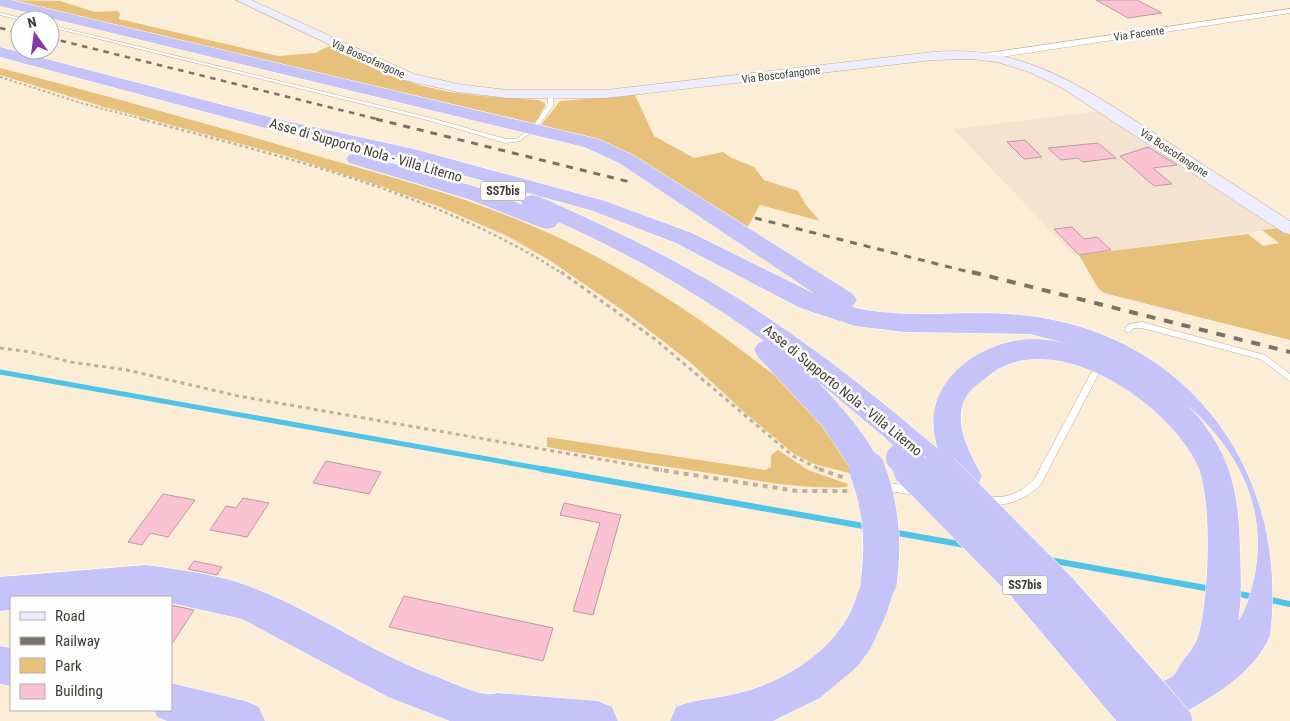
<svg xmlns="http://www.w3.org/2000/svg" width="1290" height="721" font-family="'Roboto Condensed',sans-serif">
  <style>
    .industrial { fill: #f5e3d2 }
    .green { fill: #e7c17b }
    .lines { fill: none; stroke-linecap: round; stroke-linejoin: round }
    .stream-far1 { stroke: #50c4e8; stroke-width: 5 }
    .stream { stroke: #50c4e8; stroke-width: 6 }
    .building { fill: #fbc2d3; stroke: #b89ca4 }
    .lane-casing { stroke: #baad96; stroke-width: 1 }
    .street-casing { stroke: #baad96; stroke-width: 1 }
    .secondary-casing { stroke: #baad96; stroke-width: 1 }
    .highway-casing { stroke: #fff; stroke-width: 1 }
    .path-far3 { stroke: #bcb19e; stroke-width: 2; stroke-dasharray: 2.5 2.5; stroke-linecap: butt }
    .path-far2 { stroke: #bcb19e; stroke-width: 2.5; stroke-dasharray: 3 3; stroke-linecap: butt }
    .path-far1 { stroke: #bcb19e; stroke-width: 3; stroke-dasharray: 4 4; stroke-linecap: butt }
    .path { stroke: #bcb19e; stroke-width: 4; stroke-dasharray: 5 5; stroke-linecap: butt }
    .lane { fill: #fff; fill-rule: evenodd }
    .street { fill: #fff; fill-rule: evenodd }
    .secondary { fill: #eeedfd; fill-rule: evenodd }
    .highway { fill: #c5c3f7; fill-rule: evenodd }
    .rail-far2 { stroke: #7a7264; stroke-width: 2.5; stroke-dasharray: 5.5 5.5; stroke-linecap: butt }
    .rail-far1 { stroke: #7a7264; stroke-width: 3; stroke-dasharray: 7 7; stroke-linecap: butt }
    .rail { stroke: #7a7264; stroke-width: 4; stroke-dasharray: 9 9; stroke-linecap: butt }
    .highway-bridge-far1-casing { stroke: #fff; stroke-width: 29; stroke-linecap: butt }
    .highway-bridge-casing { stroke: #fff; stroke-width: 37; stroke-linecap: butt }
    .highway-bridge-far1 { stroke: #c5c3f7; stroke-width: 28 }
    .highway-bridge { stroke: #c5c3f7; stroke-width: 36 }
    .labels { text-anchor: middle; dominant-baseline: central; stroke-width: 5; stroke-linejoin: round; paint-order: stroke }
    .far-street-label { font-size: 11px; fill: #403b31; stroke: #fdfdfd }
    .shield { fill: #fdfdfd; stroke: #79756e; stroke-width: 1 }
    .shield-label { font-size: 12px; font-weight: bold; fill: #403b31 }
    .street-label { font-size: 14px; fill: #403b31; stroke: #fdfdfd }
  </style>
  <rect width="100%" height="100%" fill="#fceed6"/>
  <path class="industrial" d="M1101,111L1281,228L1075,256L953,129Z"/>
  <g class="green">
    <path d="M5,0L60,1L95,12L117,11L120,13L119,19L278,56L315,53L329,46C357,60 384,74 413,83C454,96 497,97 538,100L545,103V106L535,123H531Z"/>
    <path d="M0,68C108,96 216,126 324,158C391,177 459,195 523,222C605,256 683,305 753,359C793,389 839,423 853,474L814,464L794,454L744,412L691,363L628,314L549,260L507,236L440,207L380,186L286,156L104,107L0,75Z"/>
    <path d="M635,95L654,136L694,158L723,152L732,158L754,167L764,180L798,191L806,205L820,221L760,205L747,228L626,152L591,138L541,125L560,101Z"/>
    <path d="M1281,228L1290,235V340L1104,293L1098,288L1079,255L1248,234L1263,246L1279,243L1262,230Z"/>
    <path d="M547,437L765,470L771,467V455L778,450L808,470L848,484L847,487C799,490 750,479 703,472C651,464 599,457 547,447Z"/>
  </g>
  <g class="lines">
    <path class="stream-far1" d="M0,372L549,470"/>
    <g class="stream">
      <path d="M542,469L869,527"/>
      <path d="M892,532L965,545"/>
      <path d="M1049,560L1211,589"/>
      <path d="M1234,593L1255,597"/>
      <path d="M1266,599L1290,604"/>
    </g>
  </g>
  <g class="building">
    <path d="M1096,0H1137L1162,13L1128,18Z"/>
    <path d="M1025,140L1042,157L1024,159L1007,142Z"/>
    <path d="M1098,143L1116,158L1083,162L1078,158L1061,160L1048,148Z"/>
    <path d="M1148,147L1177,165L1153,168L1172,184L1154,186L1120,156Z"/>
    <path d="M1072,227L1084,239L1097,237L1111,250L1079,255L1054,229Z"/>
    <path d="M326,461L381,472L369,494L313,483Z"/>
    <path d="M163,494L195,500L168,537L150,533L142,545L128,542Z"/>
    <path d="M243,498L269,503L247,537L210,530L226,506L236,508Z"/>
    <path d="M564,503L621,515L593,615L573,611L600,523L560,515Z"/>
    <path d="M194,561L222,567L217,575L188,569Z"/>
    <path d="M404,596L553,628L543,661L389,627Z"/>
    <path d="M171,605L194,610L171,645Z"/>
  </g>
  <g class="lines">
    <defs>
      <g id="lane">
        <path d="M0,13L26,19V20H20L0,15Z"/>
        <path d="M50,25L431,118L506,139H517L525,132L530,133L520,141L506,143L427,120L50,27Z"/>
        <path d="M549,95L553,96V106L540,124H536L535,123L547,106Z"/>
        <path d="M1142,322L1265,355L1290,374V381L1260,359L1142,328H1134L1128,333L1124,330L1129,324Z"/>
        <path d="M1094,372L1097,373L1098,375L1041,484C1027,499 1004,509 983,503L982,500L983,497C988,496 994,497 999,497C1014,496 1025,489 1035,478L1091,373Z"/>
        <path d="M882,482L916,487L919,488L920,491L919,494L916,495L882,490L879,489L878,486L879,483Z"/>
      </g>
      <path id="street" d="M1290,9V13L988,59L983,56L988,53Z"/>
      <path id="secondary" d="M236,0H251L414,74L458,84L507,90H606L933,52C1027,44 1087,90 1162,138C1205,166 1247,193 1290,221V234L1284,233L1062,88L1029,72L997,62L971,59L933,60L606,98H507L458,92L404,80Z"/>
      <g id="highway">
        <path d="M0,0H11L598,139L633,155L853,294L857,300L852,307C910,321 971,308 1030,316C1185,336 1290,466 1270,636C1254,671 1222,691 1189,710C1182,713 1174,720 1167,721C1153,721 1138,721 1125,721L1122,714C1124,710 1125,703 1128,700C1137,689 1163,684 1174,675C1177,672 1178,668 1180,665C1187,654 1196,647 1199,633C1209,596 1213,499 1197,464C1167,401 1048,321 985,379C979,383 972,388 968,394C950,420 970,453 982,476L977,486L966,489L955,486L951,479L940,483L929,479L883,436L817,381C842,407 866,434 882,466L877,475L866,479L855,475L823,427L758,357L754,350L758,343L764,341C700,295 631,254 558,222L555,227L547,229L539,227L468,199L349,163L346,159L349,155L356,153L363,155L484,189L523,205L521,202L524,197L532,195L540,197C597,222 653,248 706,279C789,327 865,386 938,449C918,391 967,348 1020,340C1040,337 1062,342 1081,347L1030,334L905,332L855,326L800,308L676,243L590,210L400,158L288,134L0,57V47L277,119L414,149L605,201L692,233L815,294L619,163L584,147L0,6ZM1187,405C1237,448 1268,507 1255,574C1251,591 1248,607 1238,621C1242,598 1241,575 1240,552C1239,491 1231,450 1187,405Z"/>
        <path d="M879,564L891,569L897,581L886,615L871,648L857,667L820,698L773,721H670L676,707C695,699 715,699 735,694C779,684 827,656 849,615C856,601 860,584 867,569Z"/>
        <path d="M146,565C180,570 218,574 251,587C313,610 369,651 432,675C447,680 483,699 497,693L598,701L612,707L618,721H450L388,697L242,619L171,603V597H11V610L0,611V577Z"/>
        <path d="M0,646L11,648V686L0,684Z"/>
        <path d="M171,683L245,701L259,707L265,721H167L157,717L154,710H171Z"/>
      </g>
    </defs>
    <use href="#lane" class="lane-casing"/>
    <use href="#street" class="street-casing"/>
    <use href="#secondary" class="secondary-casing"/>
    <use href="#highway" class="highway-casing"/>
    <path class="path-far3" d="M0,77L81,103L146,120"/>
    <path class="path-far2" d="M141,119C285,158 437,192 563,274"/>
    <g class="path-far1">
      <path d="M561,272L656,340L793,456L822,470"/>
      <path d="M0,348L31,352L70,362L127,370L238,396L662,470"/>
    </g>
    <g class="path">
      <path d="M654,469L797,491H849"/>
      <path d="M819,469L845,478"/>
    </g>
    <use href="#lane" class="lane"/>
    <use href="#street" class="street"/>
    <use href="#secondary" class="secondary"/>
    <use href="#highway" class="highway"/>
    <g class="rail-far2">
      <path d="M0,28L20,33"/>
      <path d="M50,38L381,120"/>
    </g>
    <g class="rail-far1">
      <path d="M376,119L630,182"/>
      <path d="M755,218L977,274"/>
    </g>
    <path class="rail" d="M972,272L1290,352"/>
    <defs>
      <g id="highway-bridge-far1">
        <path d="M900,458L913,470"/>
        <path d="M866,466L867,470"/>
      </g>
      <g id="highway-bridge">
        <path d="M867,469C881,507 884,541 879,581"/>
        <path d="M911,469L1025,585L1140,721"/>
        <path d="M940,470L1061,592L1174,721"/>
      </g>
    </defs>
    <use href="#highway-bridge-far1" class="highway-bridge-far1-casing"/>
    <use href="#highway-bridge" class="highway-bridge-casing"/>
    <use href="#highway-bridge-far1" class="highway-bridge-far1"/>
    <use href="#highway-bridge" class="highway-bridge"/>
  </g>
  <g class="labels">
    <g class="far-street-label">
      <text transform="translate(1139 34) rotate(-8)">Via Facente</text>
      <text transform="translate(368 59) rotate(24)">Via Boscofangone</text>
      <text transform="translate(781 75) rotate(-7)">Via Boscofangone</text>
      <text transform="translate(1174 153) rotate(33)">Via Boscofangone</text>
    </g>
    <g class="shield">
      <rect x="480.5" y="181.5" width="45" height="19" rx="4"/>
      <rect x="1002.5" y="575.5" width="45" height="19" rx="4"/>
    </g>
    <g class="shield-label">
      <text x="503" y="191">SS7bis</text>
      <text x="1025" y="585">SS7bis</text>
    </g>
    <g class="street-label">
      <text transform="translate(366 150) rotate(16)">Asse di Supporto Nola - Villa Literno</text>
      <text transform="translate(843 390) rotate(39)">Asse di Supporto Nola - Villa Literno</text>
    </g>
  </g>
  <rect x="10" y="596" width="162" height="115" fill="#fdfdfd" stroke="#b1afab"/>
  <rect x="20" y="612" width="25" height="8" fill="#eeedfd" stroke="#b1afab"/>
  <text x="55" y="621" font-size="15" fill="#403b31">Road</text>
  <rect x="20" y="637" width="25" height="8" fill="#7a7264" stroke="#b1afab"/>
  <text x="55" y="646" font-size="15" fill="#403b31">Railway</text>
  <rect x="20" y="658" width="25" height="15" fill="#e7c17b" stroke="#b1afab"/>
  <text x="55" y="671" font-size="15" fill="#403b31">Park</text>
  <rect x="20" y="684" width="25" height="15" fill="#fbc2d3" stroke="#b1afab"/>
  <text x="55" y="696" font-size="15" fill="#403b31">Building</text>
  <g transform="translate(35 35) rotate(346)"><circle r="24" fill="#fdfdfd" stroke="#b1afab"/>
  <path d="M0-4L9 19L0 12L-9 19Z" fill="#8038aa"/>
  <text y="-8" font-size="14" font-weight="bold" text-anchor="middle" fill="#403b31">N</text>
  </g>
</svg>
